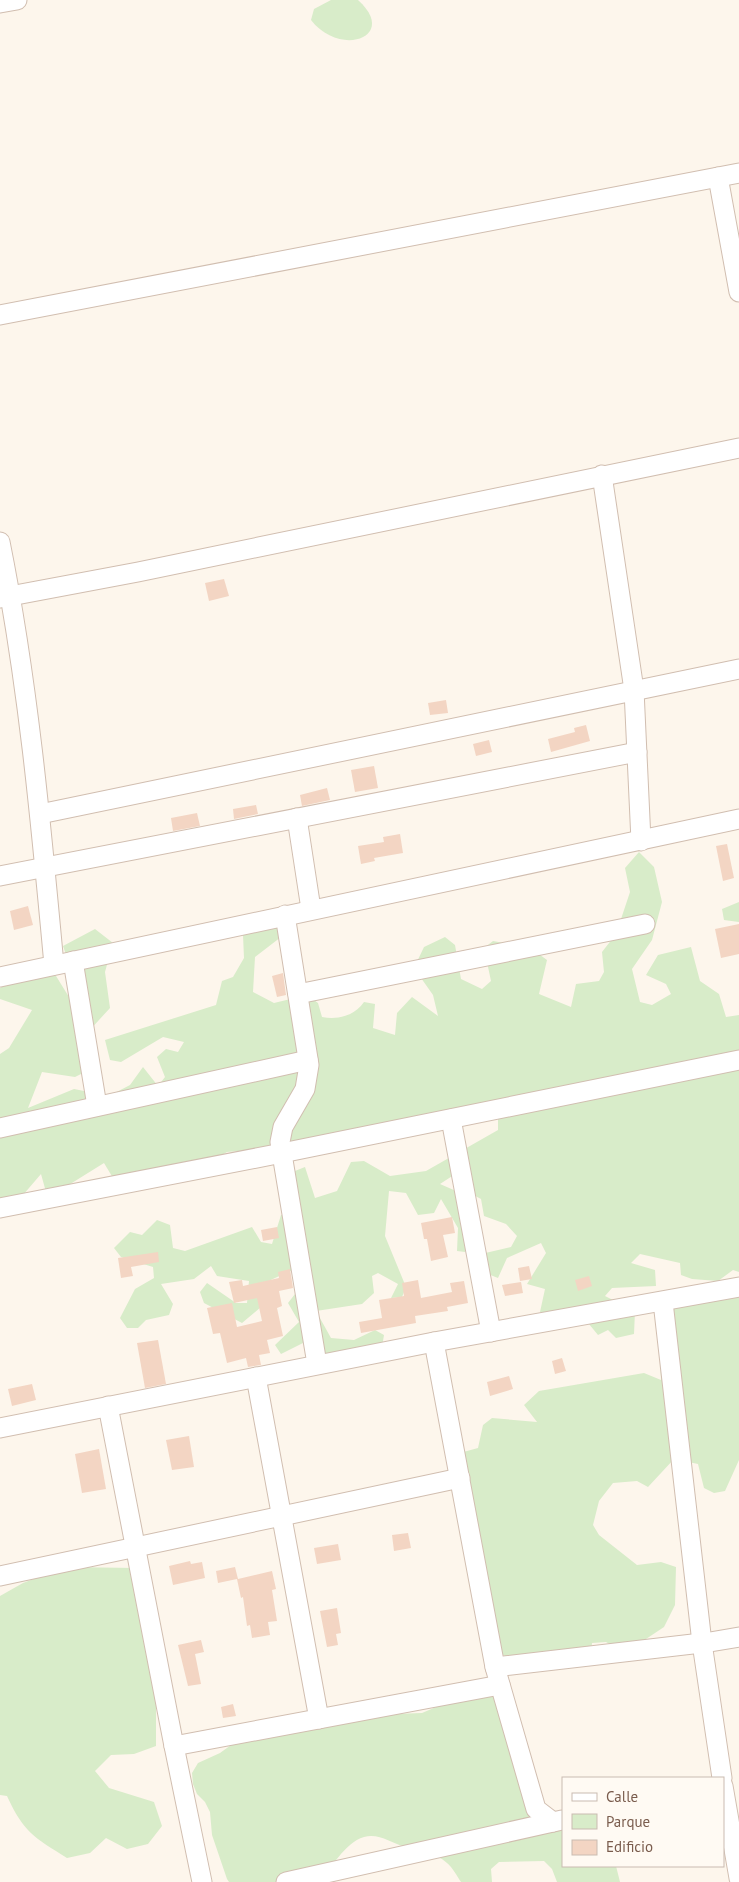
<svg xmlns="http://www.w3.org/2000/svg" width="739" height="1882" font-family="'PT Sans',sans-serif">
  <style>
    .green { fill: #d8ecc9 }
    .building { fill: #f3d5c3 }
    .lines { fill: none; stroke-linecap: round; stroke-linejoin: round }
    .minor-casing { stroke: #d1beb0; stroke-width: 21 }
    .minor { stroke: #fff; stroke-width: 19 }
  </style>
  <rect width="100%" height="100%" fill="#fdf6ec"/>
  <g class="green">
    <path d="M331,0H358C399,37 340,58 311,20L314,9Z"/>
    <path d="M639,852L654,867L662,902L652,940L632,969L640,1002L652,1005L671,994L666,984L646,975L658,955L691,947L700,981L719,994L726,1017L739,1015V1272L733,1270L718,1281L692,1279L681,1275L680,1263L640,1254L631,1263L655,1270L656,1286L612,1288L605,1296L635,1311L634,1334L616,1338L608,1330L598,1335L584,1318L547,1320L540,1312L545,1289L527,1284L546,1253L541,1243L507,1258L498,1278L478,1270L481,1254L511,1247L517,1236L506,1224L484,1216L481,1199L466,1191L472,1176L463,1169L440,1184L456,1191L472,1216L465,1252L457,1251L458,1228L441,1199L434,1213L418,1215L406,1193L389,1191L385,1236L406,1287L402,1297L391,1298L398,1284L378,1273L372,1276L374,1293L362,1304L316,1311L331,1338L354,1340L375,1330L384,1335L382,1347L324,1356L311,1339L281,1354L275,1345L299,1322L288,1303L302,1285V1274L290,1271L260,1285L261,1307L242,1323L204,1303L200,1292L207,1283L236,1303H247L249,1281L217,1276L211,1266L194,1279L161,1284L173,1304L169,1315L146,1320L138,1328H127L120,1318L135,1289L154,1278L153,1267L121,1257L114,1248L130,1232L142,1235L157,1220L170,1225L173,1248L185,1251L252,1227L261,1242L272,1244L281,1215L292,1212L291,1181L295,1171L305,1167L315,1198L337,1191L351,1162L364,1161L390,1176L426,1171L498,1130V1118L371,1140L227,1152L197,1170L113,1178L104,1163L59,1191L46,1192L41,1174L11,1209L0,1214V1054L9,1048L32,1010L0,999V988C21,975 32,971 56,976L69,997L81,999L63,946L95,929L113,943L105,972L110,1008L88,1032L95,1067L75,1077L42,1072L28,1108L74,1089L109,1096L130,1085L143,1067L158,1086L165,1077L157,1057L166,1049L178,1052L184,1042L163,1037L121,1062L110,1060L105,1040L216,1005L222,981L233,977L244,958L243,935L272,917L282,924L281,937L255,957L253,992L274,1003L307,995L318,1003L322,1017C338,1020 354,1016 364,1002L375,1004L373,1028L395,1035L397,1013L412,997L438,1016L433,995L414,968L424,947L445,937L455,945L461,979L482,989L491,981L484,948L493,941L504,943V954L536,952L547,960L539,994L571,1007L576,984L599,981L604,972L602,952L616,934L630,892L625,868Z"/>
    <path d="M739,902V922L724,920L722,909Z"/>
    <path d="M739,1286V1460L725,1491L714,1493L704,1488L698,1464L674,1459L648,1487L637,1481L613,1483L599,1501L593,1525L599,1535L637,1565L661,1562L676,1567L675,1605L664,1627L625,1653L606,1642L592,1643L591,1654L512,1660L498,1652L456,1454L478,1448L483,1425L492,1418L537,1422L524,1405L539,1391L644,1373L661,1380L658,1309Z"/>
    <path d="M65,1567L136,1568L156,1699V1746L134,1754L111,1755L95,1771L109,1788L154,1802L162,1826L148,1844L127,1849L106,1838L90,1853L67,1858C34,1837 24,1833 7,1796L0,1795V1596L23,1583Z"/>
    <path d="M501,1694L535,1812L563,1830V1866H616L620,1882H557L552,1869L544,1861L499,1862L491,1869L492,1882H461C457,1876 453,1868 447,1863C435,1852 419,1852 405,1847C391,1843 379,1833 364,1837C344,1843 332,1869 317,1882H229L227,1879L212,1835L210,1812L205,1802L197,1794L193,1784L192,1773L198,1763L220,1753L238,1740L340,1716L422,1713L455,1699Z"/>
  </g>
  <g class="building">
    <path d="M224,579L229,596L209,601L205,583Z"/>
    <path d="M446,700L448,713L430,715L428,703Z"/>
    <path d="M586,725L590,741L551,752L548,739L575,732L574,728Z"/>
    <path d="M489,740L492,752L476,756L473,744Z"/>
    <path d="M374,766L378,788L355,792L351,770Z"/>
    <path d="M327,788L330,800L302,806L300,795Z"/>
    <path d="M256,805L258,814L234,819L233,809Z"/>
    <path d="M197,813L200,826L173,831L171,818Z"/>
    <path d="M400,834L403,853L374,858L375,861L361,864L358,846L384,842L383,837Z"/>
    <path d="M727,844L734,878L723,881L716,846Z"/>
    <path d="M28,906L33,925L14,930L10,911Z"/>
    <path d="M739,924V954L721,958L715,929Z"/>
    <path d="M283,973L286,995L277,997L272,976Z"/>
    <path d="M452,1217L455,1233L443,1235L448,1257L431,1261L427,1239H424L421,1223Z"/>
    <path d="M277,1227L279,1238L263,1241L261,1230Z"/>
    <path d="M158,1252L159,1262L131,1267L133,1276L121,1278L118,1258Z"/>
    <path d="M529,1266L532,1279L520,1281L518,1268Z"/>
    <path d="M290,1269L293,1288L279,1291L282,1306L277,1308L283,1336L267,1340L270,1353L259,1355L261,1365L248,1367L246,1358L227,1363L220,1333L213,1334L207,1308L232,1303L237,1327L262,1321L257,1298L234,1303L229,1282L242,1280L243,1286L279,1278L278,1272Z"/>
    <path d="M589,1276L592,1286L578,1291L575,1280Z"/>
    <path d="M418,1280L421,1298L452,1292L450,1283L464,1281L468,1303L447,1307L448,1311L415,1316L416,1323L361,1333L359,1322L382,1318L379,1300L404,1296L402,1283Z"/>
    <path d="M521,1282L523,1293L505,1296L502,1285Z"/>
    <path d="M158,1340L166,1384L145,1388L137,1343Z"/>
    <path d="M562,1358L566,1371L555,1374L552,1361Z"/>
    <path d="M509,1376L513,1389L490,1396L487,1382Z"/>
    <path d="M32,1384L36,1400L12,1406L8,1389Z"/>
    <path d="M189,1436L194,1467L172,1470L166,1440Z"/>
    <path d="M99,1449L106,1489L82,1493L75,1454Z"/>
    <path d="M408,1533L411,1548L394,1551L392,1535Z"/>
    <path d="M338,1544L341,1560L317,1564L314,1548Z"/>
    <path d="M190,1561L191,1564L202,1562L205,1578L173,1585L169,1566Z"/>
    <path d="M235,1567L238,1579L272,1571L276,1589L272,1590L277,1621L268,1622L270,1635L252,1638L250,1625L247,1626L243,1597L241,1598L237,1579L218,1583L216,1571Z"/>
    <path d="M337,1608L341,1633L336,1634L338,1645L327,1647L320,1611Z"/>
    <path d="M201,1640L204,1652L195,1654L201,1684L188,1686L178,1645Z"/>
    <path d="M233,1704L236,1716L223,1718L221,1707Z"/>
  </g>
  <g class="lines">
    <defs>
      <g id="minor">
        <path d="M0,3L17,0"/>
        <path d="M718,177L739,292"/>
        <path d="M0,315L739,173"/>
        <path d="M602,475L634,690L641,841"/>
        <path d="M0,542C28,681 41,824 54,965"/>
        <path d="M0,598L138,572L739,448"/>
        <path d="M40,814L739,669"/>
        <path d="M297,818L311,909"/>
        <path d="M0,876L637,752"/>
        <path d="M285,915L309,1065L305,1089L283,1127L280,1142L317,1364"/>
        <path d="M73,961L97,1106"/>
        <path d="M0,977L739,819"/>
        <path d="M298,994L645,924"/>
        <path d="M451,1119L491,1332"/>
        <path d="M0,1128L308,1060"/>
        <path d="M0,1208L282,1153L739,1060"/>
        <path d="M663,1302L702,1643L722,1778"/>
        <path d="M434,1342L495,1667L536,1809L553,1822"/>
        <path d="M256,1377L319,1719"/>
        <path d="M108,1406L174,1746L202,1882"/>
        <path d="M0,1428L434,1342L739,1287"/>
        <path d="M0,1576L460,1478"/>
        <path d="M495,1667L710,1642L739,1637"/>
        <path d="M174,1746L500,1685"/>
        <path d="M723,1786L739,1878"/>
        <path d="M286,1882L562,1820"/>
      </g>
    </defs>
    <use href="#minor" class="minor-casing"/>
    <use href="#minor" class="minor"/>
  </g>
  <rect x="562" y="1777" width="162" height="90" fill="#fffaf3" stroke="#cabbb1"/>
  <rect x="572" y="1793" width="25" height="8" fill="#ffffff" stroke="#cabbb1"/>
  <text x="606" y="1802" font-size="15" fill="#7a5c4d">Calle</text>
  <rect x="572" y="1814" width="25" height="15" fill="#d8ecc9" stroke="#cabbb1"/>
  <text x="606" y="1827" font-size="15" fill="#7a5c4d">Parque</text>
  <rect x="572" y="1840" width="25" height="15" fill="#f3d5c3" stroke="#cabbb1"/>
  <text x="606" y="1852" font-size="15" fill="#7a5c4d">Edificio</text>
</svg>
